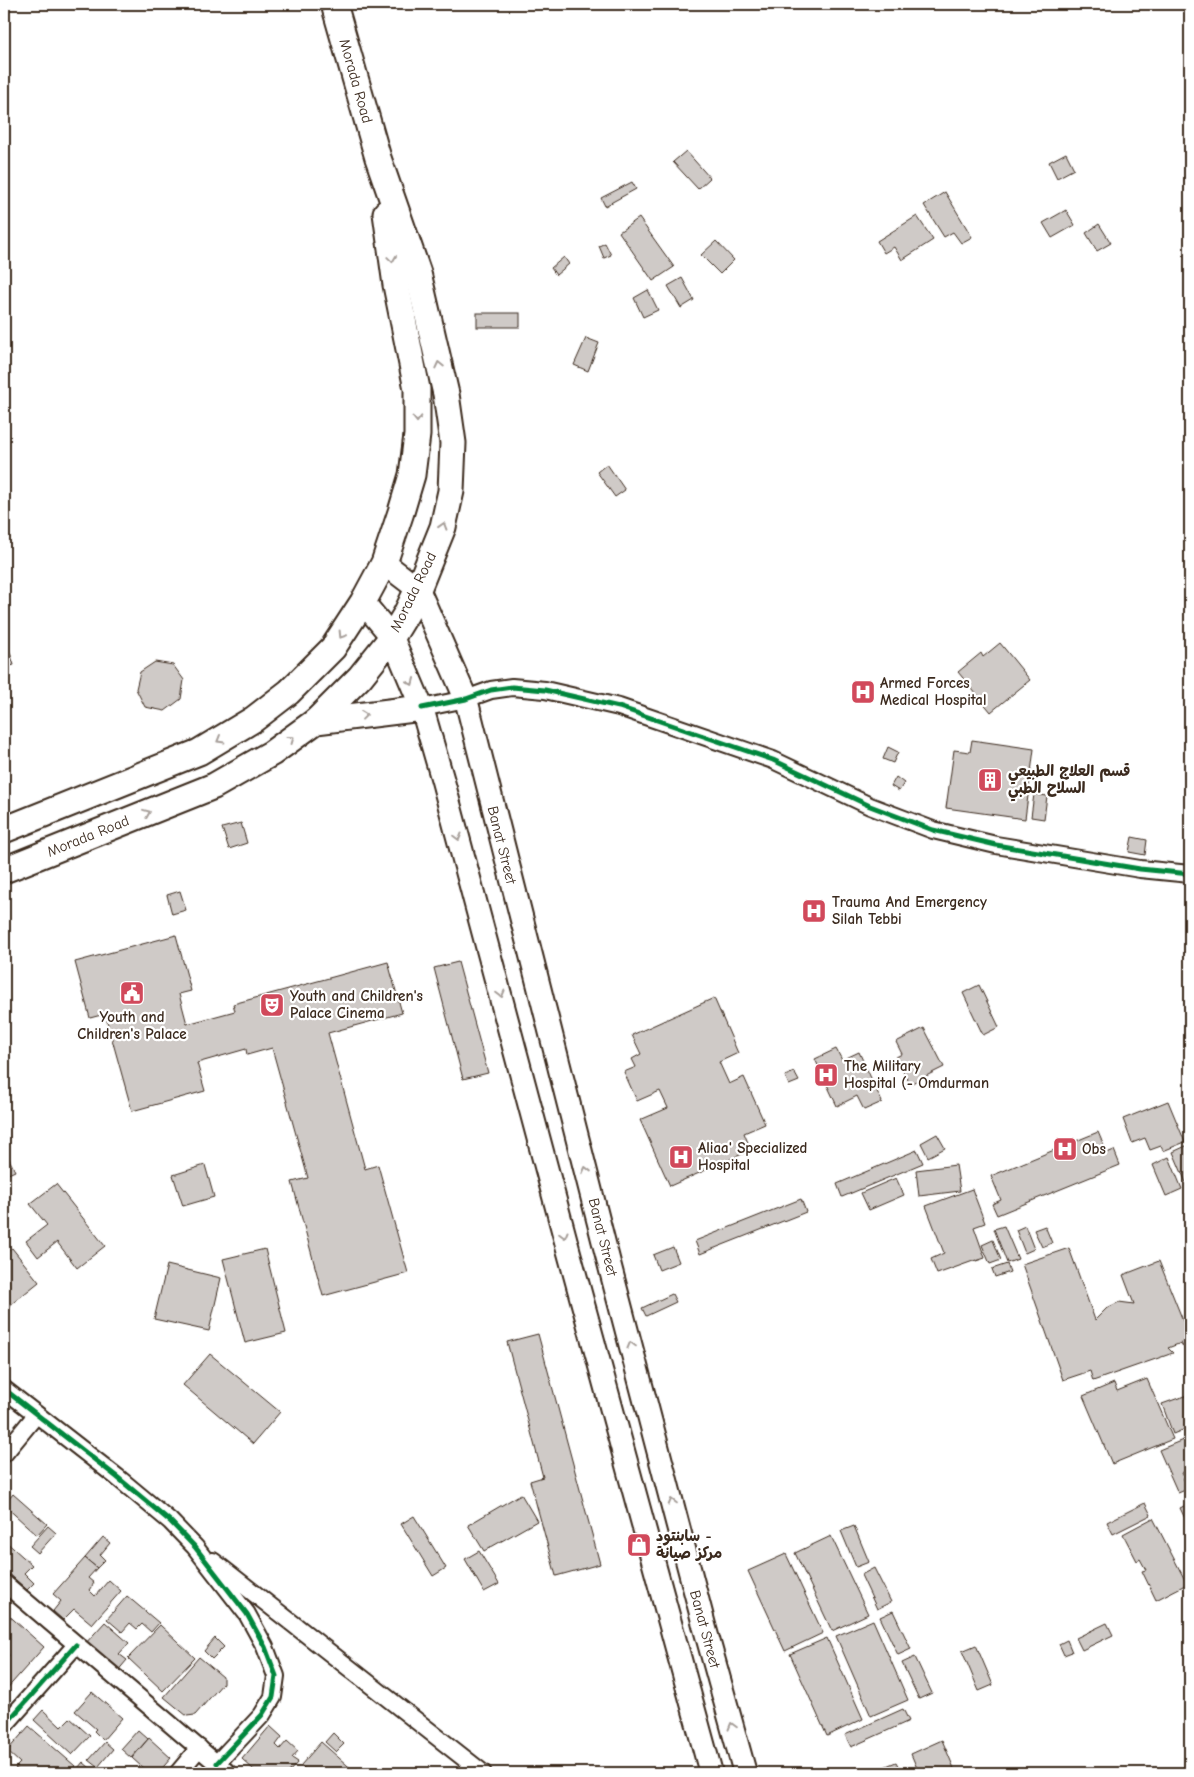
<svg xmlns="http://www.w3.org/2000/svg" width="1194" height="1777" font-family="'Comic Neue','Playpen Sans Arabic',sans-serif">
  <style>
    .building { fill: #cfcac7; stroke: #3b2a1e }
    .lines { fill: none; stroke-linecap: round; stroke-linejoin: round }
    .street-casing { stroke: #3b2a1e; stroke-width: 20 }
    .secondary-casing { stroke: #3b2a1e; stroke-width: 26 }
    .primary-casing { stroke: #3b2a1e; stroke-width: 29 }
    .street { stroke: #fff; stroke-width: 16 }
    .secondary { stroke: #fff; stroke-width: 22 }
    .primary { stroke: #fff; stroke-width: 25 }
    .cycleway-casing { stroke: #fff; stroke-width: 8 }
    .cycleway { stroke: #00873e; stroke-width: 5 }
    .oneway { stroke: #a79f9a }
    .labels { text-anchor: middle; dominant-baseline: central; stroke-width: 4.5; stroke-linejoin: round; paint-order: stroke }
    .street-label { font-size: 15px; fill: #3b2a1e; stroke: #fff }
    .poi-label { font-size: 15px; font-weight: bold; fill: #3b2a1e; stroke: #fff; text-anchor: start }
  </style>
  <rect width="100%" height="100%" fill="#fff"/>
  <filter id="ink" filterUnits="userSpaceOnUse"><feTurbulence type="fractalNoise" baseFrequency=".02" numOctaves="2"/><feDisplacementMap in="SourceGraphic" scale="10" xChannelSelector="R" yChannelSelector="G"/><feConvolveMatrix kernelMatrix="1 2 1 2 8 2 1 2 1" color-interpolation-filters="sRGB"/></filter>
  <g filter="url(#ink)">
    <g class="building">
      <path d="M686,151L710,178L698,189L673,162Z"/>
      <path d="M1066,153L1074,169L1057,178L1049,162Z"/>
      <path d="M632,182L636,189L605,206L601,198Z"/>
      <path d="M945,192L972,237L961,243L953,232L944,237L924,205Z"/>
      <path d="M1066,210L1075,225L1052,238L1043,223Z"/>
      <path d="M917,216L933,240L902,260L894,247L884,253L877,241Z"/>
      <path d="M639,218L674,267L653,281L619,232Z"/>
      <path d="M1099,224L1111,243L1097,251L1086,233Z"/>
      <path d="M716,241L734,260L720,274L701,255Z"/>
      <path d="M605,243L611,255L604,258L599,246Z"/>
      <path d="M564,257L569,264L556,275L551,268Z"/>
      <path d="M682,278L694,300L681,308L668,286Z"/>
      <path d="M648,290L658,310L643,317L634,298Z"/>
      <rect x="477" y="313" width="43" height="14"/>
      <path d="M586,338L599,343L588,371L574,365Z"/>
      <path d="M607,464L625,490L615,497L597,472Z"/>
      <path d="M4,634L14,665L4,668Z"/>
      <path d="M1000,643L1030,680L991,712L958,672L981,653L983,657Z"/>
      <path d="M155,662L173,665L184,680L181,699L165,711L145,707L136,689L140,672Z"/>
      <path d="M972,740L1034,749L1025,819L946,808L954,750L970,752Z"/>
      <path d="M888,747L898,752L893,763L883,759Z"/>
      <path d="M4,767L9,781L4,783Z"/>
      <path d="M896,777L904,783L899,791L891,786Z"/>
      <path d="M1034,794L1047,796L1044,819L1031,817Z"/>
      <path d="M241,823L247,843L229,849L222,828Z"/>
      <path d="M1132,837L1147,840L1145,855L1129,852Z"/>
      <path d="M180,891L186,910L172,914L167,895Z"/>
      <path d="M176,935L191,991L179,994L187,1024L235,1011L233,1004L388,962L402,1013L328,1033L365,1169L378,1165L408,1273L323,1296L292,1182L308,1178L272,1048L247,1055L246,1049L197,1063L205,1091L132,1111L105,1014L90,1018L75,962Z"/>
      <path d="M458,962L488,1073L463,1079L434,968Z"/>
      <path d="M979,985L999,1027L983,1035L963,993Z"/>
      <path d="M714,998L738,1053L719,1062L729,1084L744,1077L765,1124L744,1133L751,1150L670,1186L640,1120L668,1108L660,1091L637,1101L624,1072L636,1067L632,1059L641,1054L632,1035Z"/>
      <path d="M924,1028L944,1067L910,1084L896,1057L902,1054L896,1042Z"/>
      <path d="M836,1049L842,1060L859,1052L882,1102L864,1110L857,1096L837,1106L815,1059Z"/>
      <path d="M794,1072L799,1081L789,1085L785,1076Z"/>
      <path d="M1168,1101L1185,1142L1163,1151L1161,1146L1150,1150L1145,1138L1132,1143L1123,1119Z"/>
      <path d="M1098,1132L1107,1153L1114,1150L1120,1165L997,1215L992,1204L1001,1200L991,1176Z"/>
      <path d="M937,1134L945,1148L928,1157L921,1143Z"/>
      <path d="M1188,1145L1190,1151V1192L1173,1152Z"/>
      <path d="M4,1149L15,1171L4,1176Z"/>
      <path d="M917,1150L923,1163L842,1197L837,1184Z"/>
      <path d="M1169,1157L1182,1189L1166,1196L1153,1165Z"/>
      <path d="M205,1165L214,1197L183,1206L173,1175Z"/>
      <path d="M956,1165L960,1191L919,1196L916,1170Z"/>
      <path d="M896,1178L904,1195L869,1210L861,1193Z"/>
      <path d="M56,1184L105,1246L77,1268L57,1242L38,1257L26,1241L47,1225L30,1204Z"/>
      <path d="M972,1189L985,1223L974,1227L985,1258L976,1261V1260L937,1274L931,1259L944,1253L926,1206Z"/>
      <path d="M801,1199L806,1212L700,1254L695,1241Z"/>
      <path d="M1004,1226L1018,1259L1007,1263L994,1229Z"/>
      <path d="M1025,1226L1034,1249L1025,1253L1016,1230Z"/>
      <path d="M1045,1226L1052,1243L1042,1247L1034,1230Z"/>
      <path d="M993,1240L1001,1260L990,1264L982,1245Z"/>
      <path d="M673,1247L679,1262L659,1270L653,1255Z"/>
      <path d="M12,1248L39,1282L4,1310V1255Z"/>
      <path d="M1069,1248L1095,1320L1107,1308L1119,1302L1134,1304L1123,1275L1159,1261L1190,1338V1344L1183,1347L1181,1343L1168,1348L1173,1353L1093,1381L1090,1371L1063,1380L1022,1264Z"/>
      <path d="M265,1249L286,1333L245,1343L223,1259Z"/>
      <path d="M1007,1264L1010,1272L995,1277L992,1269Z"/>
      <path d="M167,1265L221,1278L209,1331L154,1319Z"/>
      <path d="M672,1294L676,1302L646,1316L642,1308Z"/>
      <path d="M538,1334L600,1564L556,1576L530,1481L543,1477L507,1342Z"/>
      <path d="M210,1354L280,1412L253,1444L183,1385Z"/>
      <path d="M1147,1379L1173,1439L1112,1464L1083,1396L1114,1383L1117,1391Z"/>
      <path d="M1190,1394V1427L1173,1434L1162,1404Z"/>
      <path d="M1190,1437V1469L1181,1473L1188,1489L1178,1493L1159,1450Z"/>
      <path d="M13,1494L47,1524L37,1535L4,1505Z"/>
      <path d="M521,1494L537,1521L484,1551L468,1525Z"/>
      <path d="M1145,1503L1151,1515L1113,1534L1107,1522Z"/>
      <path d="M1190,1503V1529L1180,1508Z"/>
      <path d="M414,1516L446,1568L433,1576L401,1524Z"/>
      <path d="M1153,1518L1187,1584L1156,1600L1142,1571L1146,1570L1140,1559L1137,1561L1123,1534Z"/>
      <path d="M48,1526L56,1533L38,1553L30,1546Z"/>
      <path d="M854,1526L869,1562L856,1567L841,1531Z"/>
      <path d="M831,1536L868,1614L832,1631L795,1553Z"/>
      <path d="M103,1537L110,1543L100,1555L105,1560L97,1568L85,1558Z"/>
      <path d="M4,1540L32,1565L24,1573L34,1583L27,1590L4,1569Z"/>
      <path d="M479,1551L499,1584L484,1592L465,1559Z"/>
      <path d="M786,1554L823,1633L785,1651L748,1571Z"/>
      <path d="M85,1558L97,1568L88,1578L94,1583L89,1590L95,1596L109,1580L121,1591L92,1624L74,1609L63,1620L53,1611L61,1601L53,1594Z"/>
      <path d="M874,1568L891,1602L877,1609L861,1575Z"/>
      <path d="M127,1596L159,1623L151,1632L142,1624L137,1629L130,1623L122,1632L107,1619Z"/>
      <path d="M4,1611L44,1647L4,1692V1661L9,1655L4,1650Z"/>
      <path d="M893,1611L911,1649L898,1655L880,1617Z"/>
      <path d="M873,1620L908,1700L871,1716L836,1636Z"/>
      <path d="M105,1622L129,1643L119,1654L127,1660L116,1673L84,1645Z"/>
      <path d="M1107,1623L1113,1635L1082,1650L1076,1638Z"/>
      <path d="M160,1625L195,1658L163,1691L128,1658Z"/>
      <path d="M215,1638L224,1647L212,1659L204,1651Z"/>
      <path d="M827,1638L863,1719L827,1736L790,1654Z"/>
      <path d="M1067,1640L1072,1652L1064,1655L1059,1644Z"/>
      <path d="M976,1645L993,1685L979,1691L962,1651Z"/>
      <path d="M199,1657L223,1677V1683L195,1715L187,1716L164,1697Z"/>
      <path d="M915,1657L932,1693L919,1699L902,1663Z"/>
      <path d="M92,1692L122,1718L103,1740L94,1731L96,1729L75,1711Z"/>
      <path d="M903,1709L909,1721L851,1747L845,1735Z"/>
      <path d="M43,1710L61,1727L70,1718L90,1736L72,1755L34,1720Z"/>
      <path d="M29,1726L75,1766L68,1773H22L15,1768L20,1763L7,1751Z"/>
      <path d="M270,1726L282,1737L276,1745L280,1749L287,1741L298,1751L292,1758L298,1762L288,1773H251L254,1770L242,1759Z"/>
      <path d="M138,1730L148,1739L131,1758L121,1749Z"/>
      <path d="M333,1733L344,1744L336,1752L325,1742Z"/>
      <path d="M149,1738L171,1758L158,1773H142L140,1772L143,1768L132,1758Z"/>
      <path d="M942,1740L956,1773H919L911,1754Z"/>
      <path d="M105,1742L113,1749L98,1767L89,1760Z"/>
      <path d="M321,1742L356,1773H309L301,1765Z"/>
      <path d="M83,1762L96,1773H74Z"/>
      <path d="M896,1762L902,1773H869Z"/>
    </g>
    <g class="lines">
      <defs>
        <g id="street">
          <path d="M422,708L466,699L491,690L512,687L545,690L619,707L773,760L870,806L933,830L996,845L1140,869L1190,874"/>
          <path d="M4,1389L117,1477L170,1521L195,1547L247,1614L265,1647L276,1676L273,1697L262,1715L217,1763"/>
          <path d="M4,1454L36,1415"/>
          <path d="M213,1561L483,1773"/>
          <path d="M4,1583L228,1773"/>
          <path d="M4,1726L76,1645"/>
          <path d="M178,1773L199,1748"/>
        </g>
        <g id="secondary">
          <path d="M384,563L418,589L466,699L609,1263L704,1625L745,1773"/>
          <path d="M363,602L392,637L422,708L443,781L568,1249L711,1773"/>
        </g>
        <g id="primary">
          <path d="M316,721L422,708"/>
          <path d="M4,830L199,752L254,719L289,692L333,648L363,602L384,563L401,512L412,475L417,435V389L396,285L386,213"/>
          <path d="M4,870L214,786L272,753L316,721L360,677L392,637L406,614L418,589L443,527L451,491L453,443L446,394L418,273L378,158L334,4"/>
        </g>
      </defs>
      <use href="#street" class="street-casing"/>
      <use href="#secondary" class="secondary-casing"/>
      <use href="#primary" class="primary-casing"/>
      <use href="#street" class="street"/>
      <use href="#secondary" class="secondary"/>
      <use href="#primary" class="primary"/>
      <defs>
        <g id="cycleway">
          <path d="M422,708L466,699L491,690L512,687L545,690L619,707L773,760L870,806L933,830L996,845L1140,869L1190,874"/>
          <path d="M4,1389L117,1477L170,1521L195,1547L247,1614L265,1647L276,1676L273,1697L262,1715L217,1763"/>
          <path d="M4,1726L76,1645"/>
        </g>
      </defs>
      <use href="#cycleway" class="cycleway-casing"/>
      <use href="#cycleway" class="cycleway"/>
    </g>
    <defs><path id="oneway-chevron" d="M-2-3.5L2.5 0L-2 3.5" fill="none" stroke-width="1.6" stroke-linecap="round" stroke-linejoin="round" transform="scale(1.25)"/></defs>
    <g class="oneway">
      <use href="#oneway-chevron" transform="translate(392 259) rotate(82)"/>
      <use href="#oneway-chevron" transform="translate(439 365) rotate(-103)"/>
      <use href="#oneway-chevron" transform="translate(417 419) rotate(89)"/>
      <use href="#oneway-chevron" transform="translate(443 526) rotate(-73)"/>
      <use href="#oneway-chevron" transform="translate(342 635) rotate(122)"/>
      <use href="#oneway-chevron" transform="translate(411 682) rotate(67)"/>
      <use href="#oneway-chevron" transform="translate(364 715) rotate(-7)"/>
      <use href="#oneway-chevron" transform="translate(291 739) rotate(-36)"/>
      <use href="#oneway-chevron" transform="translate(220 740) rotate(150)"/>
      <use href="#oneway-chevron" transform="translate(147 813) rotate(-22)"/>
      <use href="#oneway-chevron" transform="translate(458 837) rotate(75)"/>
      <use href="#oneway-chevron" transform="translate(501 994) rotate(75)"/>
      <use href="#oneway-chevron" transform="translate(586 1170) rotate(-104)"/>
      <use href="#oneway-chevron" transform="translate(564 1235) rotate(75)"/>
      <use href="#oneway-chevron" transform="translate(631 1345) rotate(-105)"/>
      <use href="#oneway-chevron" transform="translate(672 1502) rotate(-105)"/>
      <use href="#oneway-chevron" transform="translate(732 1726) rotate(-106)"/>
    </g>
  </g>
  <defs>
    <symbol id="hospital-square" viewBox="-11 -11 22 22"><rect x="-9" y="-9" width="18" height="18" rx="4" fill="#d1495b" stroke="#fff"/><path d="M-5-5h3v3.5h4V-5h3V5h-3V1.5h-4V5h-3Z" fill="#fff"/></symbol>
    <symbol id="building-square" viewBox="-11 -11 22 22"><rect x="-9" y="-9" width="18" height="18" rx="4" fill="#d1495b" stroke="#fff"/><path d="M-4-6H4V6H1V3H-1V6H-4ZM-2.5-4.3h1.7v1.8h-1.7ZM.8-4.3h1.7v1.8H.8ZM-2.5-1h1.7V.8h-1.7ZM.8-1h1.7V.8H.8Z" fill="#fff"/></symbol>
    <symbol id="civic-square" viewBox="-11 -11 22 22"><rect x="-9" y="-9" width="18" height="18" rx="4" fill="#d1495b" stroke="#fff"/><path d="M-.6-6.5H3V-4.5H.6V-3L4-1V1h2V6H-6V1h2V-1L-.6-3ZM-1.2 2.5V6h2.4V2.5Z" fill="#fff"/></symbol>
    <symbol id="theatre-square" viewBox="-11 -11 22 22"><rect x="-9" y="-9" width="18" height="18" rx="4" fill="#d1495b" stroke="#fff"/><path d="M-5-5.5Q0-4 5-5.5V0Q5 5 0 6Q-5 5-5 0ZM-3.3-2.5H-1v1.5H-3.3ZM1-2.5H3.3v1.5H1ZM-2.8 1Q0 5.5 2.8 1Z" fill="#fff"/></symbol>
    <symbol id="shop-square" viewBox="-11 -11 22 22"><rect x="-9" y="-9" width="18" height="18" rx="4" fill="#d1495b" stroke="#fff"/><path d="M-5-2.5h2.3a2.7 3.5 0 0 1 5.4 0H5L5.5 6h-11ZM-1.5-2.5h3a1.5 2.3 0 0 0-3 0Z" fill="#fff"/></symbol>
  </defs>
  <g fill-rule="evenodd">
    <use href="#hospital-square" x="849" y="678" width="28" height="28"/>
    <use href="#building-square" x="976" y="766" width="28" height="28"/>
    <use href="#hospital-square" x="800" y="897" width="28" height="28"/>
    <use href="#civic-square" x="118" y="979" width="28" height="28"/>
    <use href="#theatre-square" x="258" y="991" width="28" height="28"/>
    <use href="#hospital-square" x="812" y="1061" width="28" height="28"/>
    <use href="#hospital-square" x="1051" y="1135" width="28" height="28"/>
    <use href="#hospital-square" x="667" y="1143" width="28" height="28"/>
    <use href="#shop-square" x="625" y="1531" width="28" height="28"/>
  </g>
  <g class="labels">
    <g class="street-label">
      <text transform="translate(356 81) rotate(74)">Morada Road</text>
      <text transform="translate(413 592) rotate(-64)">Morada Road</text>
      <text transform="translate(88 836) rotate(-22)">Morada Road</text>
      <text transform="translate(502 845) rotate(76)">Banat Street</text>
      <text transform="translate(603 1237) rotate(76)">Banat Street</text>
      <text transform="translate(705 1629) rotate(75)">Banat Street</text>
    </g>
    <g class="poi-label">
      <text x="880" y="683">Armed Forces<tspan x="880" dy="17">Medical Hospital</tspan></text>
      <text x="1008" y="771">قسم العلاج الطبيعي<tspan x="1008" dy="17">السلاح الطبي</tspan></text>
      <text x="832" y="902">Trauma And Emergency<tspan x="832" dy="17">Silah Tebbi</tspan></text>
      <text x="290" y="996">Youth and Children's<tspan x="290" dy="17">Palace Cinema</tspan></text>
      <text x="132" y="1017" text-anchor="middle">Youth and<tspan x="132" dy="17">Children's Palace</tspan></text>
      <text x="844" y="1066">The Military<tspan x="844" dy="17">Hospital (- Omdurman</tspan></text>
      <text x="698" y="1148">Aliaa' Specialized<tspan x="698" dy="17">Hospital</tspan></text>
      <text x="1082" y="1149">Obs</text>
      <text x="656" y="1536">سابنتود -<tspan x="656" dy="17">مركز صيانة</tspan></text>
    </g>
  </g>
  <rect width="1194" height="1777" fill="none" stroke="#fff" stroke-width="20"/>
  <rect x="10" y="10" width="1174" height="1757" fill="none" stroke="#3b2a1e" stroke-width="2" filter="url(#ink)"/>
</svg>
